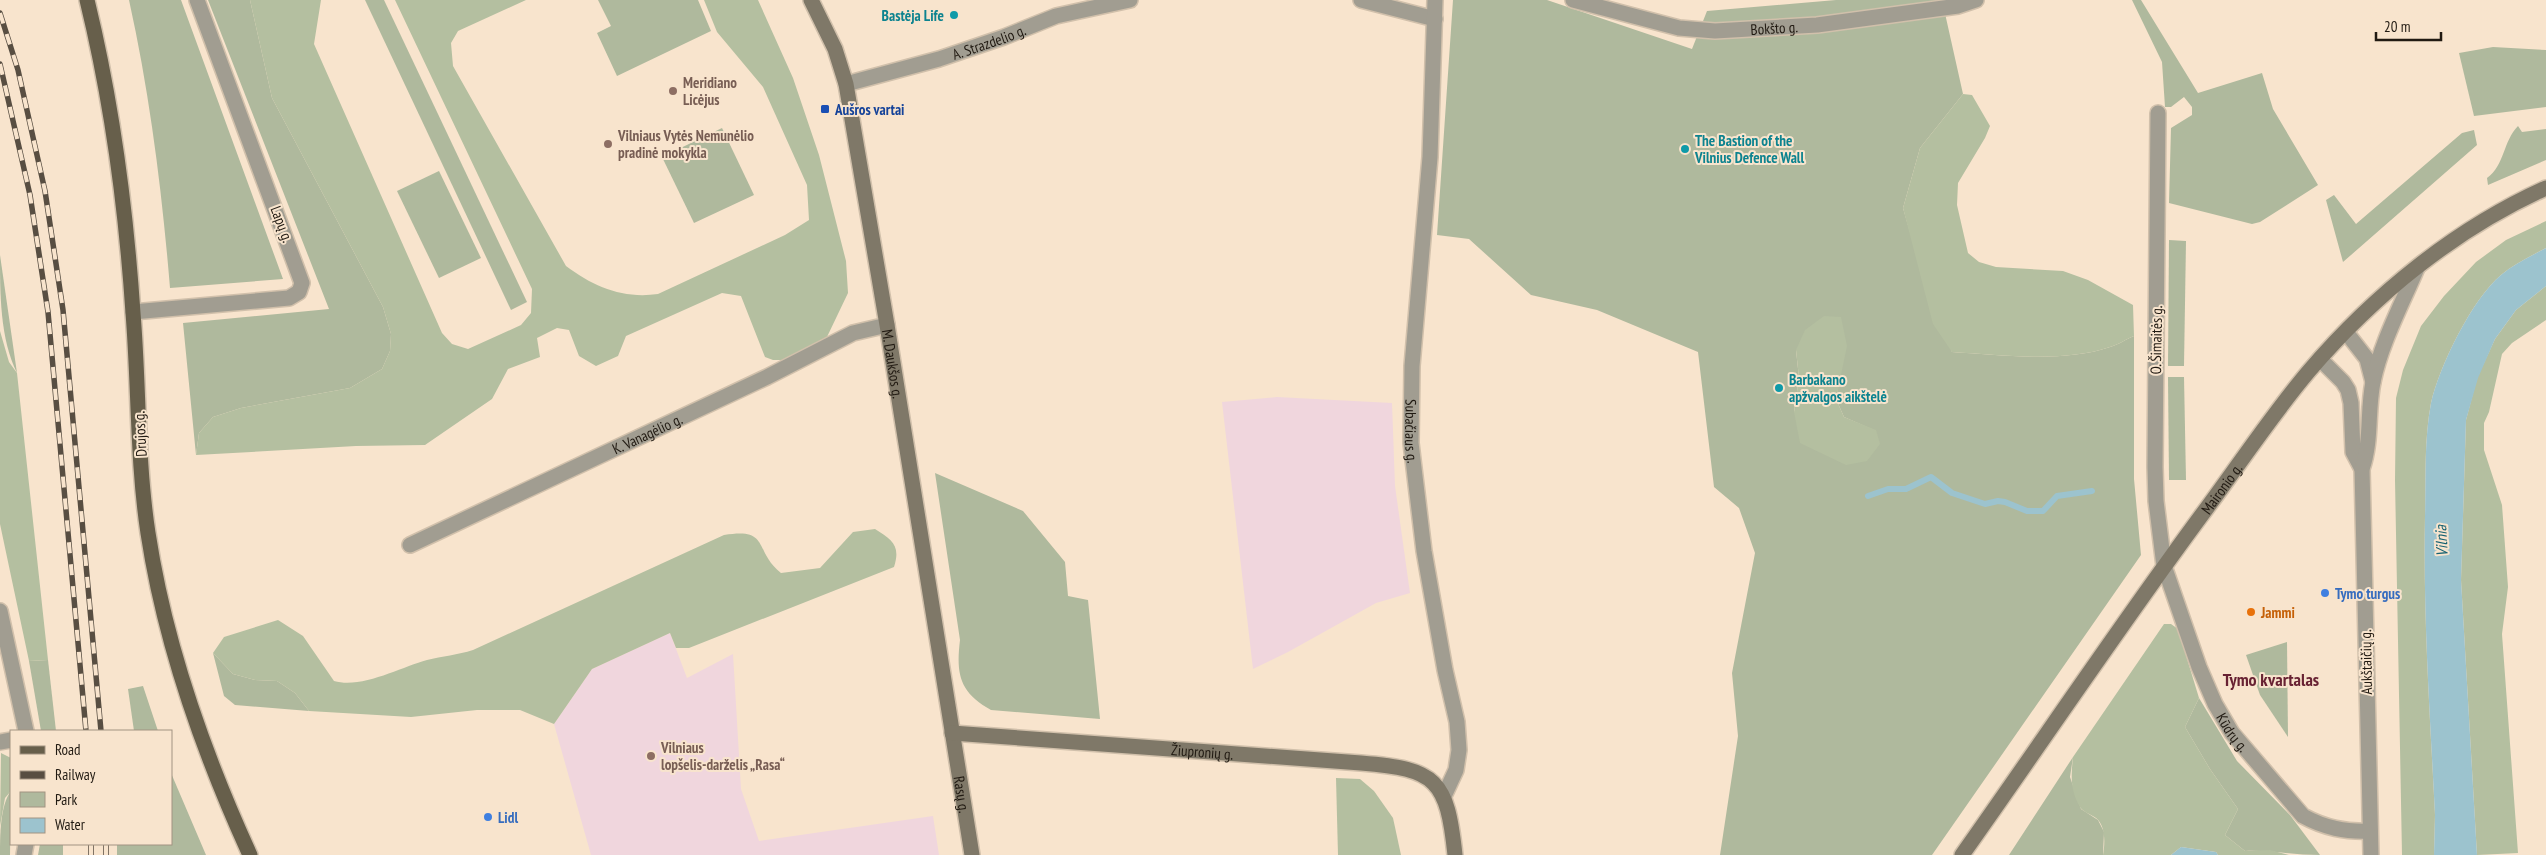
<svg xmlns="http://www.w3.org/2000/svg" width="2546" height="855" font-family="'PT Sans Narrow',sans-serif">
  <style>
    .education { fill: #f0d6dd }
    .green { fill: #afb99d; fill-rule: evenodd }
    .forest { fill: #b4bfa0 }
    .water { fill: #9cc3ce }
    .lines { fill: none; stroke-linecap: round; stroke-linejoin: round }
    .stream { stroke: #9cc3ce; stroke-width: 6 }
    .street-casing { stroke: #d1c0ab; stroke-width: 18 }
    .secondary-casing { stroke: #d1c0ab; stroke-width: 18 }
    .primary-casing { stroke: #d1c0ab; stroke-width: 18 }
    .street { stroke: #a19d91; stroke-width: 15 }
    .secondary { stroke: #7f7868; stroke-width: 15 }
    .primary { stroke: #675f4b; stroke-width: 15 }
    .rail-casing { stroke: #584e42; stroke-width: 5.5 }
    .rail { stroke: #f8e4cd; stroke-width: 4; stroke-dasharray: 11; stroke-linecap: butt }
    .culture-dot { fill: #0f9aa8; stroke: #f8e4cd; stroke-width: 2 }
    .education-dot { fill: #8d6e63; stroke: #f8e4cd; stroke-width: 2 }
    .transit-dot { fill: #1a4fb4; stroke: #f8e4cd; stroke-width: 2 }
    .shop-dot { fill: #3f7fe0; stroke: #f8e4cd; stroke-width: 2 }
    .food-dot { fill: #e8710a; stroke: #f8e4cd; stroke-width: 2 }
    .labels { text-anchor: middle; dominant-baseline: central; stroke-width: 4; stroke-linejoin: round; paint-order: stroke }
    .culture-label { font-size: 15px; font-weight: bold; fill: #0d838f; stroke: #f8e4cd; text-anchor: start }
    .street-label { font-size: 15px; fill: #211a12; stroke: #f8e4cd }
    .education-label { font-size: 15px; font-weight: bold; fill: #785e54; stroke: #f8e4cd; text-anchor: start }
    .transit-label { font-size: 15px; font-weight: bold; fill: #164399; stroke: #f8e4cd; text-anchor: start }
    .shop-label { font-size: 15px; font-weight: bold; fill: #366cbe; stroke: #f8e4cd; text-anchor: start }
    .food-label { font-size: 15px; font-weight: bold; fill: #c56008; stroke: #f8e4cd; text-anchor: start }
    .water-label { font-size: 16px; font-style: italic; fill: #146071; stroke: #f8e4cd }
    .quarter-label { font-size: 18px; font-weight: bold; fill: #682233; stroke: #f8e4cd }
  </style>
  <rect width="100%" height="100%" fill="#f8e4cd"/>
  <g class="education">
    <path d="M1277,397L1392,403L1395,486L1410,593L1376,603L1288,652L1253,669L1222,402Z"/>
    <path d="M670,633L687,678L733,654L741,789L759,841L933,816L939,855H591L554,724L592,669Z"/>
  </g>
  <g class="green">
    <path d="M129,0H181L283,279L170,288C162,191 150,95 129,0Z"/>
    <path d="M208,0H250L272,98L383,307L391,334L390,351L382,369L350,388L241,408L213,417L199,433L196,455L183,323L329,309Z"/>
    <path d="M365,0H384L527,302L511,310Z"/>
    <path d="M598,0H698L711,31L617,76L597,33L611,26Z"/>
    <path d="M1453,0H1547L1692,49L1707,11L1836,0H1942L1963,94L1920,148L1903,208L1918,260L1952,352C2000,355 2064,363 2110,347C2118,345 2126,339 2134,336V479L2141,555L1932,855H1720L1738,736L1732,673L1755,553L1739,508L1714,487L1698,352L1597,310L1531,295L1469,239L1437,235ZM1796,350L1840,374L1836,399L1844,417L1876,431L1794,412L1799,378Z"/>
    <path d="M2132,0H2141L2198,93L2262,73L2273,109L2318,185L2260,222L2252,224L2169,203L2171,128L2192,115V107L2184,97L2171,107H2165L2162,62Z"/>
    <path d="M2493,47L2546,50V107L2474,116L2459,53Z"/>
    <path d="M2518,126L2522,132L2546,129V160L2488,185L2487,178C2505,165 2503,141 2518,126Z"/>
    <path d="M722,128L754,195L694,223L662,157Z"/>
    <path d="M2474,130L2477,145L2343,262L2326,200L2334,195L2356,224L2462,133Z"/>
    <path d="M439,171L481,258L439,278L397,191Z"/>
    <path d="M2169,240L2186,241L2184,366H2168Z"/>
    <path d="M0,255L17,373C0,339 0,294 0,255Z"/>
    <path d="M2168,377H2184L2186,480H2169Z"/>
    <path d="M935,473L1023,511L1065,562L1068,596L1088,600L1100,719L991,710C959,692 956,674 960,640Z"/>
    <path d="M2287,642L2288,737L2260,695L2246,655Z"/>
    <path d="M213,653L233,674L255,680L277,681L295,693L309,711L235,705L224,696Z"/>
    <path d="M48,660L56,731H41L29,661Z"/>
    <path d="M143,686L158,731H134L128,689Z"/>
    <path d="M2199,698L2237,761L2290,815L2320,855C2294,855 2270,850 2245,851L2225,835L2238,809L2210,769L2185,727Z"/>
    <path d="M2073,757L2070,777L2081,809L2098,820L2104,832L2103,855H2009Z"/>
    <path d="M171,773L206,855H117V844H171Z"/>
    <path d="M11,791L10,855H0C0,836 0,805 11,791Z"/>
    <path d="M40,844H63V855H38Z"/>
  </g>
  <g class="forest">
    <path d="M250,0H321L314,44L442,333L452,344L468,349L521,325L531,313L532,289L395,0H526L458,31L451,43L453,66L566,266C594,287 623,299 658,294L785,235L809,220L807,185L763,87L717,32L704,0H758L793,78L819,155L846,261L848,293L826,339L788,360H773L765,357L741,296L722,293L626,336L618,356L596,366L579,356L569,330L557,328L537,338L540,357L508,369L492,399L425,445L356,446L196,455L199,433L213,417L241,408L350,388L382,369L390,351L391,334L383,307L272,98Z"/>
    <path d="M1963,94L1972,95L1990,126L1985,138L1958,183L1957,205L1968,253L1979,262L1996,267L2063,271L2088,280L2133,305L2134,336C2126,339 2118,345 2110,347C2064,363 2000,355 1952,352L1933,324L1903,208L1920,148Z"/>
    <path d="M2546,221V248C2531,256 2514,264 2501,275C2472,299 2439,367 2431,403C2424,440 2426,479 2425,516C2423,616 2430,715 2435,815L2434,855H2402L2395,480L2396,398L2403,370L2421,326L2444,296L2476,262L2506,240Z"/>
    <path d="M2546,286V320L2512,343L2502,354L2489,412L2484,423V450L2502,505L2508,587L2502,634L2518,853L2477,855L2461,580L2466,420L2477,378L2495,339L2516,310Z"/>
    <path d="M1824,316L1841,317L1847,346L1836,399L1844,417L1876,430L1880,444L1867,461L1846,465L1800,443L1794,412L1799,378L1796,350L1805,330Z"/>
    <path d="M0,331L9,362L17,373L48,660L29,661L0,524Z"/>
    <path d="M875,529C892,540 901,545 894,567L689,648H676L670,633L592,669L554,724L520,710H477L411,717L309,711L295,693L277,681L255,680L233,674L213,653L224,637L278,620L303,636L334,681C362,689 401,667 427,660C442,656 458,655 473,650L724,535C771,527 753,551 781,573L820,568L853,532Z"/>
    <path d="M2164,624H2171L2178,629L2199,698L2185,727L2210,769L2238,809L2225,835L2245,851L2270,850L2289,855H2218L2216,852L2181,847L2171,855H2103C2105,844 2106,826 2096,818C2090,814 2083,812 2080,807C2070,790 2071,775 2073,757Z"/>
    <path d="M1,753L11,758V791L5,798L0,826Z"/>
    <path d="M1336,778L1360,779L1374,791L1393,818L1401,855H1338Z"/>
  </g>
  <g class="water">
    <path d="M2546,248V286L2516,310L2495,339L2478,378L2466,420L2461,580L2477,855H2434L2435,815C2430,715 2423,616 2425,516C2426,479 2424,440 2431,403C2439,367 2472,299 2501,275C2514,264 2531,256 2546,248Z"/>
    <path d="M2181,847L2216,852L2218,855H2171Z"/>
  </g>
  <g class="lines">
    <path class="stream" d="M1868,496L1888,489H1906L1931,477L1952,493L1985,504L1998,501L2005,502L2027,511H2043L2057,496L2092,491"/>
    <defs>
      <g id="street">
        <path d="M1361,0L1435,19"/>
        <path id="s1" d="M1435,0L1430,157L1412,366L1411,443L1424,551L1445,670L1457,722L1459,750L1456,770L1444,796"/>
        <path id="s2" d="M1573,0L1679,28L1715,31L1817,25L1958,6L1976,0"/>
        <path id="s3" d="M846,84L939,59L1004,37L1056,16L1130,0"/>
        <path id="s4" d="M2158,113L2155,467L2156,501L2164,566L2199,667L2215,704L2232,733L2303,816C2325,828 2345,832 2370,831"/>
        <path d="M133,312L289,298L299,292L302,283L197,0"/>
        <path d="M2346,332L2367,359L2373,382"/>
        <path d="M2320,359L2343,382L2348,390L2351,403L2353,452L2362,469"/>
        <path id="s5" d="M410,545L767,377L853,333L887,325"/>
        <path d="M0,611L26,731"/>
        <path d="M0,742L11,740"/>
        <path d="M24,855L26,844"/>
        <path d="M2371,855L2362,469C2372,440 2367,412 2373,382C2381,343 2402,304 2417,268"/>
      </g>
      <g id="secondary">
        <path id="s6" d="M811,0L835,49L846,84L887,325L972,855"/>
        <path id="s7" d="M952,733L1361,763C1437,769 1447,780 1455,855"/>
        <path id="s8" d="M1962,855C2042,742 2119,627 2201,516C2237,468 2270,417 2309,371C2374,295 2455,229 2546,188"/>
      </g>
      <path id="primary" d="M87,0C112,102 126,208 133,313C139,386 137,461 148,533C165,645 203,752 250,855"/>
    </defs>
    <use href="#street" class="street-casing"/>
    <use href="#secondary" class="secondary-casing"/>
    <use href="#primary" class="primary-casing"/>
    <use href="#street" class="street"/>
    <use href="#secondary" class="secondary"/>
    <use href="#primary" class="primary"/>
    <defs>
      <g id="rail">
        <path d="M0,13L18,70L45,191L63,310L101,731"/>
        <path d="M0,64L30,195L48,312L86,731"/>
        <path d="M91,844V855"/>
        <path d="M106,844V855"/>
      </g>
    </defs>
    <use href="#rail" class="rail-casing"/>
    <use href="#rail" class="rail"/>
  </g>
  <g class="culture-dot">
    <circle cx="954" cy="15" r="5"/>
    <circle cx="1685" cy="149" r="5"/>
    <circle cx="1779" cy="388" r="5"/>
  </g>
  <g class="education-dot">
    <circle cx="673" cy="91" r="5"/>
    <circle cx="608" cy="144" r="5"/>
    <circle cx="651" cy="756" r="5"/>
  </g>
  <rect class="transit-dot" x="820" y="104" width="10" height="10" rx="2.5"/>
  <g class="shop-dot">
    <circle cx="2325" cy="593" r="5"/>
    <circle cx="488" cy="817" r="5"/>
  </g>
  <circle class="food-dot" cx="2251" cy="612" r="5"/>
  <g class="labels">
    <g class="culture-label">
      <text x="944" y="15" text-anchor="end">Bastėja Life</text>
      <text x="1695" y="140">The Bastion of the<tspan x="1695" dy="17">Vilnius Defence Wall</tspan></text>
      <text x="1789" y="379">Barbakano<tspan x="1789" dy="17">apžvalgos aikštelė</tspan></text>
    </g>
    <g class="street-label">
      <text stroke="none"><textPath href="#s2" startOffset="205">Bokšto g.</textPath></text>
      <text stroke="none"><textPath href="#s3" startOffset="149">A. Strazdelio g.</textPath></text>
      <text transform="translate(282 224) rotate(69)">Lapų g.</text>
      <text transform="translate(2156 340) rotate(-89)">O. Šimaitės g.</text>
      <text stroke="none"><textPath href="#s6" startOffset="375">M. Daukšos g.</textPath></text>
      <text stroke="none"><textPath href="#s1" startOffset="432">Subačiaus g.</textPath></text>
      <text stroke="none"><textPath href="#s5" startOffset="262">K. Vanagėlio g.</textPath></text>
      <text transform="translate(140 434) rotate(-93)">Drujos g.</text>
      <text stroke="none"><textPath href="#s8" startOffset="449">Maironio g.</textPath></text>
      <text transform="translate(2366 662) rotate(-91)">Aukštaičių g.</text>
      <text stroke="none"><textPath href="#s4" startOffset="634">Kūdrų g.</textPath></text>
      <text stroke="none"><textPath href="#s7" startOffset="251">Žiupronių g.</textPath></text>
      <text stroke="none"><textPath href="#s6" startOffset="811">Rasų g.</textPath></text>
    </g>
    <g class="education-label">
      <text x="683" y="82">Meridiano<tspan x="683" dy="17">Licėjus</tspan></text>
      <text x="618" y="135">Vilniaus Vytės Nemunėlio<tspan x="618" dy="17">pradinė mokykla</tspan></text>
      <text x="661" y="747">Vilniaus<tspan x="661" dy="17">lopšelis-darželis „Rasa“</tspan></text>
    </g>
    <g class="transit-label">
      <text x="835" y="109">Aušros vartai</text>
    </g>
    <g class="shop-label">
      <text x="2335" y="593">Tymo turgus</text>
      <text x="498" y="817">Lidl</text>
    </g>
    <g class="food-label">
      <text x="2261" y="612">Jammi</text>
    </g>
    <g class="water-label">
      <text transform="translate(2441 541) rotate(-93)">Vilnia</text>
    </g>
    <g class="quarter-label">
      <text x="2271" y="679">Tymo kvartalas</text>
    </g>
  </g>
  <rect x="10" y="730" width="162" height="115" fill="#f8e4cd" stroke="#a29382"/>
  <rect x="20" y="746" width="25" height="8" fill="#675f4b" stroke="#a29382"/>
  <text x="55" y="755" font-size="15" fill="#211a12">Road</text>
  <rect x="20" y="771" width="25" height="8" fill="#584e42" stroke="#a29382"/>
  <text x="55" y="780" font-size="15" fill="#211a12">Railway</text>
  <rect x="20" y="792" width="25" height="15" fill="#afb99d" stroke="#a29382"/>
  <text x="55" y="805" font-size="15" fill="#211a12">Park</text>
  <rect x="20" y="818" width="25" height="15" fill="#9cc3ce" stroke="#a29382"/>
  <text x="55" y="830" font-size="15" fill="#211a12">Water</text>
  <path d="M2376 32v8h65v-8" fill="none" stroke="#211a12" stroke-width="2.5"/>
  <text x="2384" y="32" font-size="15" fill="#211a12" stroke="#f8e4cd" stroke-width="4" paint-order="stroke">20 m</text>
</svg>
